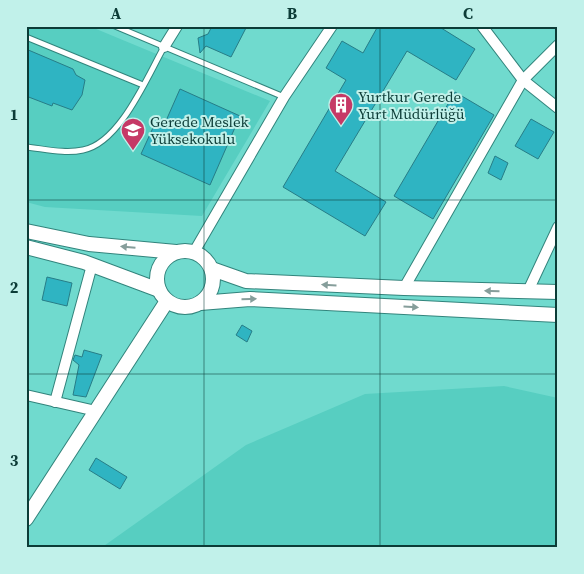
<svg xmlns="http://www.w3.org/2000/svg" width="584" height="574" font-family="'Source Serif 4',serif">
  <style>
    .built { fill: #57cec1 }
    .building { fill: #2fb4c2; stroke: #277d87 }
    .lines { fill: none; stroke-linecap: round; stroke-linejoin: round }
    .service-casing { stroke: #32847c; stroke-width: 7 }
    .minor-casing { stroke: #32847c; stroke-width: 12 }
    .tertiary-casing { stroke: #32847c; stroke-width: 16 }
    .service { stroke: #fff; stroke-width: 5 }
    .minor { stroke: #fff; stroke-width: 10 }
    .tertiary { stroke: #fff; stroke-width: 14 }
    .oneway { fill: #869e9b }
    .grid { fill: none; stroke: #0c3c37; stroke-width: 1; stroke-opacity: 0.55 }
    .labels { text-anchor: middle; dominant-baseline: central; stroke-width: 4; stroke-linejoin: round; paint-order: stroke }
    .poi-label { font-size: 15px; fill: #0c3c37; stroke: #c1f1ea; text-anchor: start }
    .neatline { fill: none; stroke: #0c3c37; stroke-width: 2 }
    .grid-label { font-size: 16px; text-anchor: middle; font-weight: bold; fill: #0c3c37 }
  </style>
  <rect width="100%" height="100%" fill="#70dace"/>
  <g class="built">
    <path d="M26,26H89L270,101L202,216L45,207L26,202Z"/>
    <path d="M504,386L558,398V548H101L246,445L365,394Z"/>
  </g>
  <g class="building">
    <path d="M212,26H247L231,57L206,46L200,53L198,38L208,34Z"/>
    <path d="M378,26H438L475,49L456,80L407,51L335,171L386,202L365,236L283,187L346,80L326,68L342,41L363,53Z"/>
    <path d="M26,49L73,69L76,75L85,80L82,95L72,110L53,103L52,106L26,96Z"/>
    <path d="M180,89L240,116L210,185L141,154L157,119L165,123Z"/>
    <path d="M455,92L494,115L433,219L394,196Z"/>
    <path d="M531,119L554,132L538,159L515,146Z"/>
    <path d="M495,156L508,163L501,180L488,173Z"/>
    <path d="M47,277L72,283L67,306L42,300Z"/>
    <path d="M242,325L252,331L247,342L236,335Z"/>
    <path d="M84,350L102,355L86,397L73,395L79,365L73,360L75,355L82,357Z"/>
    <path d="M96,458L127,477L120,489L89,470Z"/>
  </g>
  <g class="lines">
    <defs>
      <g id="service">
        <path d="M115,26L284,97"/>
        <path d="M26,37L143,85"/>
        <path d="M26,147C45,149 65,154 83,150C120,143 147,77 164,47"/>
      </g>
      <g id="minor">
        <path d="M482,26L523,80L558,108"/>
        <path d="M164,47L177,26"/>
        <path d="M194,252L284,97L332,26"/>
        <path d="M404,288L523,80L558,45"/>
        <path d="M528,291L558,227"/>
        <path d="M26,395L96,411"/>
        <path d="M55,402L92,265"/>
      </g>
      <g id="tertiary">
        <path d="M26,231L89,244L176,252"/>
        <path d="M26,247L84,262L159,290"/>
        <circle cx="185" cy="279" r="28"/>
        <path d="M212,269L246,281L404,288L558,292"/>
        <path d="M200,303L250,299L558,315"/>
        <path d="M26,519L167,301"/>
      </g>
    </defs>
    <use href="#service" class="service-casing"/>
    <use href="#minor" class="minor-casing"/>
    <use href="#tertiary" class="tertiary-casing"/>
    <use href="#service" class="service"/>
    <use href="#minor" class="minor"/>
    <use href="#tertiary" class="tertiary"/>
  </g>
  <defs><path id="oneway-solid" d="M-6-.8H1V-3.2L6.5 0L1 3.2V.8H-6Z" transform="scale(1.25)"/></defs>
  <g class="oneway">
    <use href="#oneway-solid" transform="translate(128 247) rotate(-175)"/>
    <use href="#oneway-solid" transform="translate(329 285) rotate(-177)"/>
    <use href="#oneway-solid" transform="translate(492 291) rotate(-179)"/>
    <use href="#oneway-solid" transform="translate(249 299) rotate(-1)"/>
    <use href="#oneway-solid" transform="translate(411 307) rotate(3)"/>
  </g>
  <path class="grid" d="M204,26V548M380,26V548M26,200H558M26,374H558"/>
  <defs>
    <symbol id="building-pin" viewBox="-11 -11 22 30"><path d="M0 17L-7.5 6A9.5 9.5 0 1 1 7.5 6Z" fill="#c63966" stroke="#c1f1ea"/><path d="M-4-6H4V6H1V3H-1V6H-4ZM-2.5-4.3h1.7v1.8h-1.7ZM.8-4.3h1.7v1.8H.8ZM-2.5-1h1.7V.8h-1.7ZM.8-1h1.7V.8H.8Z" fill="#fff"/></symbol>
    <symbol id="university-pin" viewBox="-11 -11 22 30"><path d="M0 17L-7.5 6A9.5 9.5 0 1 1 7.5 6Z" fill="#c63966" stroke="#c1f1ea"/><path d="M0-5L7-2L0 1L-7-2ZM-4 1L0 2.5L4 1V4Q0 6-4 4Z" fill="#fff"/></symbol>
  </defs>
  <g fill-rule="evenodd">
    <use href="#building-pin" x="327" y="91" width="28" height="38"/>
    <use href="#university-pin" x="119" y="116" width="28" height="38"/>
  </g>
  <g class="labels">
    <g class="poi-label">
      <text x="358" y="96">Yurtkur Gerede<tspan x="358" dy="17">Yurt Müdürlüğü</tspan></text>
      <text x="150" y="121">Gerede Meslek<tspan x="150" dy="17">Yüksekokulu</tspan></text>
    </g>
  </g>
  <rect width="584" height="574" fill="none" stroke="#c1f1ea" stroke-width="55"/>
  <rect x="28" y="28" width="528" height="518" class="neatline"/>
  <g class="grid-label">
    <text x="116" y="19">A</text>
    <text x="292" y="19">B</text>
    <text x="468" y="19">C</text>
    <text x="14" y="120">1</text>
    <text x="14" y="293">2</text>
    <text x="14" y="466">3</text>
  </g>
</svg>
